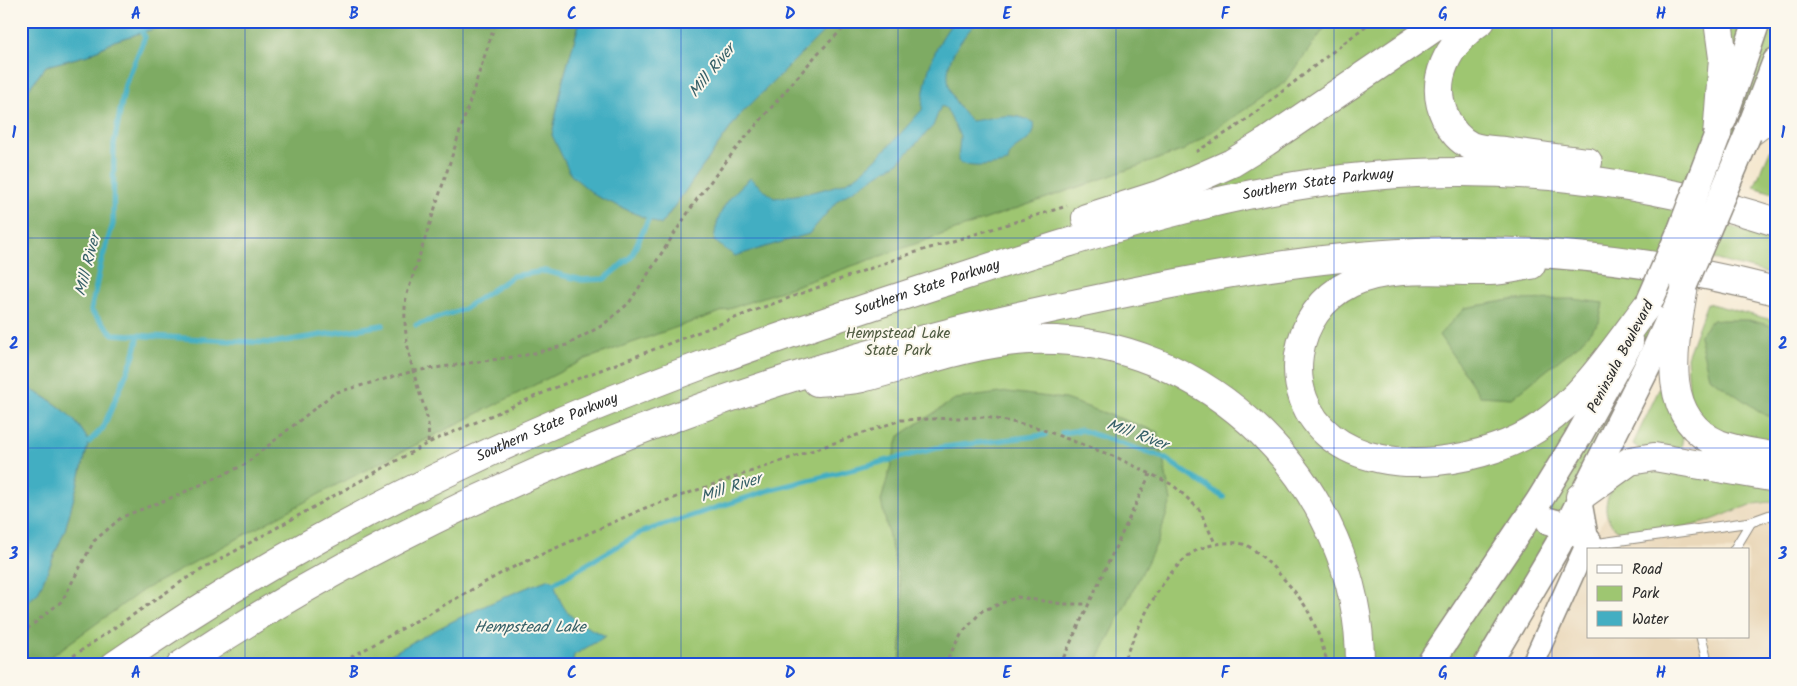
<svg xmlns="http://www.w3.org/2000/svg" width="1797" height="686" font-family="Kalam,sans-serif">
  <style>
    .built { fill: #ead8ba; fill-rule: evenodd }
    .green { fill: #9ec671; stroke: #64784e }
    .forest { fill: #7eab63; stroke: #546b47 }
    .water { fill: #43aec2; stroke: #376c76 }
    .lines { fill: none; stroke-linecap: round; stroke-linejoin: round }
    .stream { stroke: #43aec2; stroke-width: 5.5 }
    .service-casing { stroke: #908a7e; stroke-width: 11 }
    .tertiary-casing { stroke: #908a7e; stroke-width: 24 }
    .primary-casing { stroke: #908a7e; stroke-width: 29 }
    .motorway-casing { stroke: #908a7e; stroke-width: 30 }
    .path { stroke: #908a7e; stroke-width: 3; stroke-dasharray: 4 4; stroke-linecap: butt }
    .service { stroke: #fff; stroke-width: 9 }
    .tertiary { stroke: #fff; stroke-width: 21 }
    .primary { stroke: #fff; stroke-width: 26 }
    .motorway { stroke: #fff; stroke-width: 28 }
    .primary-bridge-casing { stroke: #908a7e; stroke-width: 29; stroke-linecap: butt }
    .primary-bridge { stroke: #fff; stroke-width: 26 }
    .grid { fill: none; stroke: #1d4ed8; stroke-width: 1; stroke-opacity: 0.55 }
    .labels { text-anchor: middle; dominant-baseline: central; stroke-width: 4; stroke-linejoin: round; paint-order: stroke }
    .street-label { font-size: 15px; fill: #2b2b2b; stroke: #fbf7ec }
    .park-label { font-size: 15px; fill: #4e5a40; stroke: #fbf7ec }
    .water-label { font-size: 16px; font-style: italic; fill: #355f67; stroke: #fbf7ec }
    .neatline { fill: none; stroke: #1d4ed8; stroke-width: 2 }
    .grid-label { font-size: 16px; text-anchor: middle; font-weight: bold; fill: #1d4ed8 }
  </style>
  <rect width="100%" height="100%" fill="#fbf7ec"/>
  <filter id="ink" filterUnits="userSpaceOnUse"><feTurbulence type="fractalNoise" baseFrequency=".02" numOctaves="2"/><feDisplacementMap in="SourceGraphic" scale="10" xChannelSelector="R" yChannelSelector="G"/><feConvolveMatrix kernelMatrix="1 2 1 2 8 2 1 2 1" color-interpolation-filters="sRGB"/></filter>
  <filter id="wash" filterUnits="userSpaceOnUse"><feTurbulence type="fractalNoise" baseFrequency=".0096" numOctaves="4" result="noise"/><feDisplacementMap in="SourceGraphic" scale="20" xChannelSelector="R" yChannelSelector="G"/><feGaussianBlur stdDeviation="1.12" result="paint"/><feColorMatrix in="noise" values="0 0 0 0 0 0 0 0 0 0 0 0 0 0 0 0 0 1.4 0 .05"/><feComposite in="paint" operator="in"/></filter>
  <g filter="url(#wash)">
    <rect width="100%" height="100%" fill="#f5e8d0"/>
    <path class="built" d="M1630,479L1776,489V665H1533L1594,535ZM1588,550H1748V637H1588Z"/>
    <g class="green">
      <path d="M21,21H1776V44L1744,125L1702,217L1776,242V275L1685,252L1496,665H21Z"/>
      <path d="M1776,137V194L1754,187Z"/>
      <path d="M1707,303L1776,321V446L1737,439L1709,427L1690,407L1687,357Z"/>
      <path d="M1662,383L1669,386L1696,438L1683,437L1681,449L1641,450L1633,444Z"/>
      <path d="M1646,466L1776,488V502C1748,502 1734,512 1709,521C1686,529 1650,531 1625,535C1601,523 1601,499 1618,481C1624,474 1638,470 1646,466Z"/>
    </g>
    <g class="forest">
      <path d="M171,21H580L563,80L552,135L661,225L739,116L834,21H1330L1283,84L1184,150L586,359L338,484L143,590L39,665H21V607L38,593L65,530L89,442C73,412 51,399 21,385V265L24,257L21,235V99L46,66L88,55L114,41L170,24Z"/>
      <path d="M1573,299L1603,303L1599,322L1578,345L1512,398L1480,396L1439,335L1465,308L1510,300Z"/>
      <path d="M1712,320H1749L1776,327V418L1765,415L1709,377L1699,336Z"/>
      <path d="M1008,392L1065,399L1158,432L1171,501L1157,543L1095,665H900L903,598L881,501L899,436L955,399Z"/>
    </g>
    <g class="water">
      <path d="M21,21H171L170,24L114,41L88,55L46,66L21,99Z"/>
      <path d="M580,21H834L739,116L661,225L596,196L571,175L552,135L563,80Z"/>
      <path d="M954,21H978C944,56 935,84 971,121C996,118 1011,110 1034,123C1038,145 1009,142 1008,162C994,165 969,170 958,161L960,136L946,108L941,106L933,126L900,161L838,200L809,234L735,256L714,241C717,210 728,198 750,178L774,198C798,195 823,191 846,182C865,175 906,127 922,110C924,78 933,46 954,21Z"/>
      <path d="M21,385C51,399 73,412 89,442L65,530L38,593L21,607Z"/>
      <path d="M549,579L554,581C561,615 577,623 606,636L574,655L572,665H372C429,632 487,602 549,579Z"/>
    </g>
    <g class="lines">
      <g class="stream">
        <path d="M135,21L145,37L125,85L114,144L113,224L101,262L91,311L113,334L272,343L383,325"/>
        <path d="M416,325L464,309L513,276L545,271L582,280L604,279L631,257L651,213"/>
        <path d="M1062,433L1081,430L1164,458L1223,497"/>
        <path d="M89,442L103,428L133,358L139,335"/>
        <path d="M550,586L642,532L770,490L937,448L1045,435"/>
      </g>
    </g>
  </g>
  <g filter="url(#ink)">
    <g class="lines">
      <defs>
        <g id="service">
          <path d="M1591,541L1601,543L1751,522L1776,513"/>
          <path d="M1734,550L1751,522"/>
          <path d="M1701,637L1708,665"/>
        </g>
        <path id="tertiary" d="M1532,665L1588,541L1580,497"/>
        <g id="primary">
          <path d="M1723,120L1757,21"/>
          <path d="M1748,134L1776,61"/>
          <path d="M1549,521L1567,526L1588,541"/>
          <path d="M1429,665L1539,501L1577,439L1630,343"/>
          <path d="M1487,665L1558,545L1652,357L1678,300"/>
        </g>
        <g id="motorway">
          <path d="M1481,21C1449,43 1427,80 1446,119C1451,130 1459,140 1471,146C1481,150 1495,150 1505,151C1533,155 1561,159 1588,162"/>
          <path d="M1748,134L1776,113"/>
          <path d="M1717,136L1723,58L1718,21"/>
          <path d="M1086,218L1164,193L1232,163L1266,142L1444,21"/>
          <path d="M1531,265C1518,267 1503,271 1490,271C1446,272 1393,264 1351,283C1292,311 1278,395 1331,437C1385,480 1489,462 1542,425C1586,394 1617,345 1649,303"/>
          <path d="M1684,285C1676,337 1655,417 1719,444C1737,451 1757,453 1776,457"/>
          <path d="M817,382C832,381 848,381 862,378C917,364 971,343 1028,340C1208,332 1361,488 1360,665"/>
          <path d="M1580,497L1630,461L1654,457L1776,478"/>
          <path id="s1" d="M115,665C227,587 346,520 469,462C621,390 782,335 942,283C1083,237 1225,189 1372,176C1508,164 1647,180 1776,222"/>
          <path d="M181,665C445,490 742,376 1050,309C1170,283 1294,258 1417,252C1537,247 1659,261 1776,291"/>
        </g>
      </defs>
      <use href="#service" class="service-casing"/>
      <use href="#tertiary" class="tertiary-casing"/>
      <use href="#primary" class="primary-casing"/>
      <use href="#motorway" class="motorway-casing"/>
      <g class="path">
        <path d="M1196,152L1242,123L1372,21"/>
        <path d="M428,443C430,418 425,411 418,388C409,359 402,326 406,297L496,21"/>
        <path d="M21,634L62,601L94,541L122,517L178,495L244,465L334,393L414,371L526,355L567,345L603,325L629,303L697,199L735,150L818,53L851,21"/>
        <path d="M60,665L187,578L428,443L559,386L753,311L907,255L1067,206"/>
        <path d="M337,665L507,570L645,508L901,420L986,417L1033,426L1118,458L1173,485L1199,509L1215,543"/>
        <path d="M944,665L961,634L982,611L1017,597L1063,604H1088"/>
        <path d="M1060,665L1150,474"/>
        <path d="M1121,665C1140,626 1155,584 1188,556C1201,545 1231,539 1246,545C1262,552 1300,595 1308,611C1317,628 1323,647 1328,665"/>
      </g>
      <use href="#service" class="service"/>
      <use href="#tertiary" class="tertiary"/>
      <use href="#primary" class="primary"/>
      <use href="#motorway" class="motorway"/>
      <defs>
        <g id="primary-bridge">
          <path d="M1684,285L1748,134"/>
          <path d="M1649,303L1681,230L1717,136"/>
        </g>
      </defs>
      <use href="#primary-bridge" class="primary-bridge-casing"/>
      <use href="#primary-bridge" class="primary-bridge"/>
    </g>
  </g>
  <path class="grid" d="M245,21V665M463,21V665M681,21V665M898,21V665M1116,21V665M1334,21V665M1552,21V665M21,238H1776M21,448H1776"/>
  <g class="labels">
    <g class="street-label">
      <text stroke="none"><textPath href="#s1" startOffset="1304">Southern State Parkway</textPath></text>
      <text stroke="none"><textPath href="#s1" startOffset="899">Southern State Parkway</textPath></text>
      <text transform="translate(1621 357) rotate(-62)">Peninsula Boulevard</text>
      <text stroke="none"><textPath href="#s1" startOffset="494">Southern State Parkway</textPath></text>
    </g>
    <g class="park-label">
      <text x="898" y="334">Hempstead Lake<tspan x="898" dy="17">State Park</tspan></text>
    </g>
    <g class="water-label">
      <text transform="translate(712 71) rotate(-51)">Mill River</text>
      <text transform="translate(88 265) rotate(-76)">Mill River</text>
      <text transform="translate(1137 435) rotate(20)">Mill River</text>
      <text transform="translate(731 488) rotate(-18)">Mill River</text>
      <text x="530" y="627">Hempstead Lake</text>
    </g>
  </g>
  <rect width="1797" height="686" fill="none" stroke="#fbf7ec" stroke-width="55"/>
  <rect x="1587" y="548" width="162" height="90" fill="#fbf7ec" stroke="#a8a59f"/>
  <rect x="1597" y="565" width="25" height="8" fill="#ffffff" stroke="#a8a59f"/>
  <text x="1632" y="574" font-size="15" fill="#2b2b2b">Road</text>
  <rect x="1597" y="586" width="25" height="15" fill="#9ec671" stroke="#a8a59f"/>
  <text x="1632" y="598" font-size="15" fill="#2b2b2b">Park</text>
  <rect x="1597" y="611" width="25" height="15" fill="#43aec2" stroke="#a8a59f"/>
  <text x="1632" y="624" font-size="15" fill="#2b2b2b">Water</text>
  <rect x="28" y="28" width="1742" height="630" class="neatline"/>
  <g class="grid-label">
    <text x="136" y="19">A</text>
    <text x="354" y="19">B</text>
    <text x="572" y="19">C</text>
    <text x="790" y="19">D</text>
    <text x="1007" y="19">E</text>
    <text x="1225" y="19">F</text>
    <text x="1443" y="19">G</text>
    <text x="1661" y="19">H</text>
    <text x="14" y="138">1</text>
    <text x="1783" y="138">1</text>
    <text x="14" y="349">2</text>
    <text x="1783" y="349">2</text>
    <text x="14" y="559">3</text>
    <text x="1783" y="559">3</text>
    <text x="136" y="678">A</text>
    <text x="354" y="678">B</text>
    <text x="572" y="678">C</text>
    <text x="790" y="678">D</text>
    <text x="1007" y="678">E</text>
    <text x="1225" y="678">F</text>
    <text x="1443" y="678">G</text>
    <text x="1661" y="678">H</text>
  </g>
</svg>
